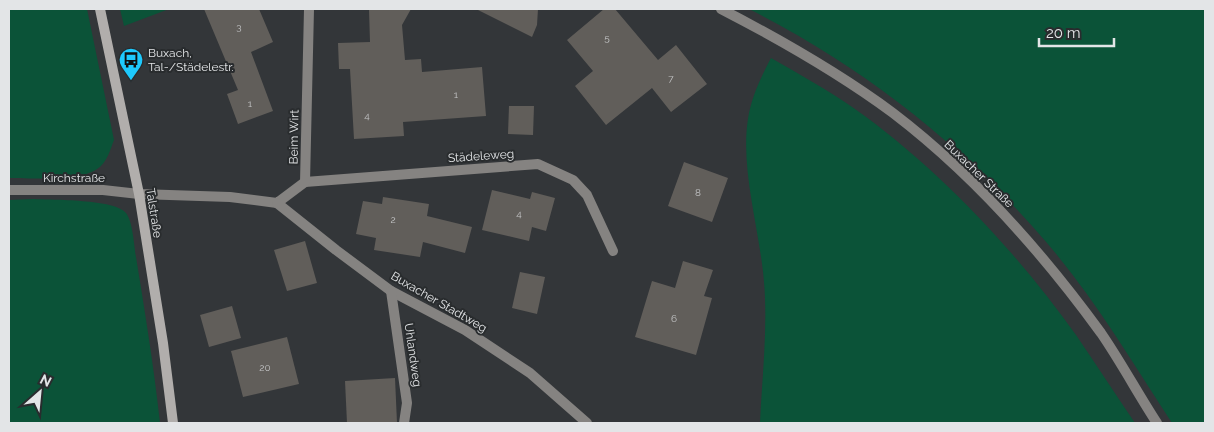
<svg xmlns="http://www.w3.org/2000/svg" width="1214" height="432" font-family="Raleway,sans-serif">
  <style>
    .green { fill: #0b5338 }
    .building { fill: #615e5a }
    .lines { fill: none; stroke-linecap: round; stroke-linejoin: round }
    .street { stroke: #858381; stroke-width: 10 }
    .secondary { stroke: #b1aeac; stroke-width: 10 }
    .labels { text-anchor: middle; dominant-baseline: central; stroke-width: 4; stroke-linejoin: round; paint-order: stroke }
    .number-label { font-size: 10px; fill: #c2c3c4 }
    .poi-label { font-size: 12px; fill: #e3e5e7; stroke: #292c2e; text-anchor: start }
    .street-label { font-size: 12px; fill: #e3e5e7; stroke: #292c2e }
  </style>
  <rect width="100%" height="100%" fill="#333639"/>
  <g class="green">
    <path d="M9,9H87L114,140C110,150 107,163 97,169C78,182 32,178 9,178Z"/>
    <path d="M120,9H169L124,26Z"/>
    <path d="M749,9H1205V423H1172C1132,362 1095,299 1047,243C963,145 865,68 749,9Z"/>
    <path d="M771,58C799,74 828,90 855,109C937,167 1018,253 1076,335C1096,364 1115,394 1135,423H760C762,377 768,328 764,282C760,231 740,169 748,119C751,98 761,77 771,58Z"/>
    <path d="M33,199C52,200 115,199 126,213C133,222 134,246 136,257C145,312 154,368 160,423H9V200Z"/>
  </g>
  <g class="building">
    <path d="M204,9H259L273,42L251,52L273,111L238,124L227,94L238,90Z"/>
    <path d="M369,9H411L402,25L405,60L421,59L422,72L482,67L486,116L403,122L404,136L354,139L350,69H339L338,43L370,42Z"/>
    <path d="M476,9H538L537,25L532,37Z"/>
    <path d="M604,9H615L658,60L676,45L707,84L671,112L652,88L606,125L575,86L593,71L567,40Z"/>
    <path d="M509,106H534L533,135L508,134Z"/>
    <path d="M684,162L728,178L712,222L668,206Z"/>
    <path d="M492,190L530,199L532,192L555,198L546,231L532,227L529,241L482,230Z"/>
    <path d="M383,197L429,204L427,216L472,227L465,253L423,242L420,257L374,250L376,238L356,234L363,201L382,204Z"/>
    <path d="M305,241L317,283L287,291L274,250Z"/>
    <path d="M683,261L713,270L704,296L712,298L696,355L635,337L652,281L675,288Z"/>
    <path d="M520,272L545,277L537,314L512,308Z"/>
    <path d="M232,306L241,338L209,347L200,315Z"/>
    <path d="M287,337L299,384L243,397L231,351Z"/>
    <path d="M395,378L397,423H347L345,381Z"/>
  </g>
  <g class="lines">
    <g class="street">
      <path d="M721,9C781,40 839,73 893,113C973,174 1042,252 1101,333C1121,362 1138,394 1157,423"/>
      <path d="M305,182L538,164L573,180L587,195L613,251"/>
      <path d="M9,190H103L139,194L230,197L277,203L305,182L309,9"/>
      <path d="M277,203L336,250L391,291L465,330L530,373L587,423"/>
      <path d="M391,291L407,403L404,423"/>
    </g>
    <path class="secondary" d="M100,9L139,194L163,343L173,423"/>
  </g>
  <defs>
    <symbol id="bus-pin" viewBox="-11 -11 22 30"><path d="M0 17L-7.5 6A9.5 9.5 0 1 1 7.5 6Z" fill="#1ec9fd" stroke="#292c2e"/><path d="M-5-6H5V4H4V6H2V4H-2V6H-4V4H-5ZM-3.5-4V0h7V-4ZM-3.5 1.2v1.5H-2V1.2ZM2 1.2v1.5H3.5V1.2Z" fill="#111"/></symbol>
  </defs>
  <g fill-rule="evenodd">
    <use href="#bus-pin" x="117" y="46" width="28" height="38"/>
  </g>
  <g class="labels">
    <g class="number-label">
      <text x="239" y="26">3</text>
      <text x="607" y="37">5</text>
      <text x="671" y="78">7</text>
      <text x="456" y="94">1</text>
      <text x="250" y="103">1</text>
      <text x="367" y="115">4</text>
      <text x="698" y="192">8</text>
      <text x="519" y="213">4</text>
      <text x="393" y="219">2</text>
      <text x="674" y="318">6</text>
      <text x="265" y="367">20</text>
    </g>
    <g class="poi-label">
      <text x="148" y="53">Buxach,<tspan x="148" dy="14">Tal-/Städelestr.</tspan></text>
    </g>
    <g class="street-label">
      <text transform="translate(294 137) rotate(-89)">Beim Wirt</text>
      <text transform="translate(481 156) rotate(-4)">Städeleweg</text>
      <text transform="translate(979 174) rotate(44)">Buxacher Straße</text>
      <text x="74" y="178">Kirchstraße</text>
      <text transform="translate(154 213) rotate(81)">Talstraße</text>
      <text transform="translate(439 302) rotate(30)">Buxacher Stadtweg</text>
      <text transform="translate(413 355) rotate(82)">Uhlandweg</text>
    </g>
  </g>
  <rect width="1214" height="432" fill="none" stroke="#e3e5e7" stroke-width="20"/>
  <g transform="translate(40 392) rotate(27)" stroke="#292c2e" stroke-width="4" paint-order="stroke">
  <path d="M0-4L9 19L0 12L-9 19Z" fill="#e3e5e7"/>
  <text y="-8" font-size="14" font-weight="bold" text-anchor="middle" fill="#e3e5e7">N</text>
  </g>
  <path d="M1039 38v8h75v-8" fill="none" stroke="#e3e5e7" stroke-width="2.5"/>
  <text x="1046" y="38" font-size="15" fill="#e3e5e7" stroke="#292c2e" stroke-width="4" paint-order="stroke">20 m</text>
</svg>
